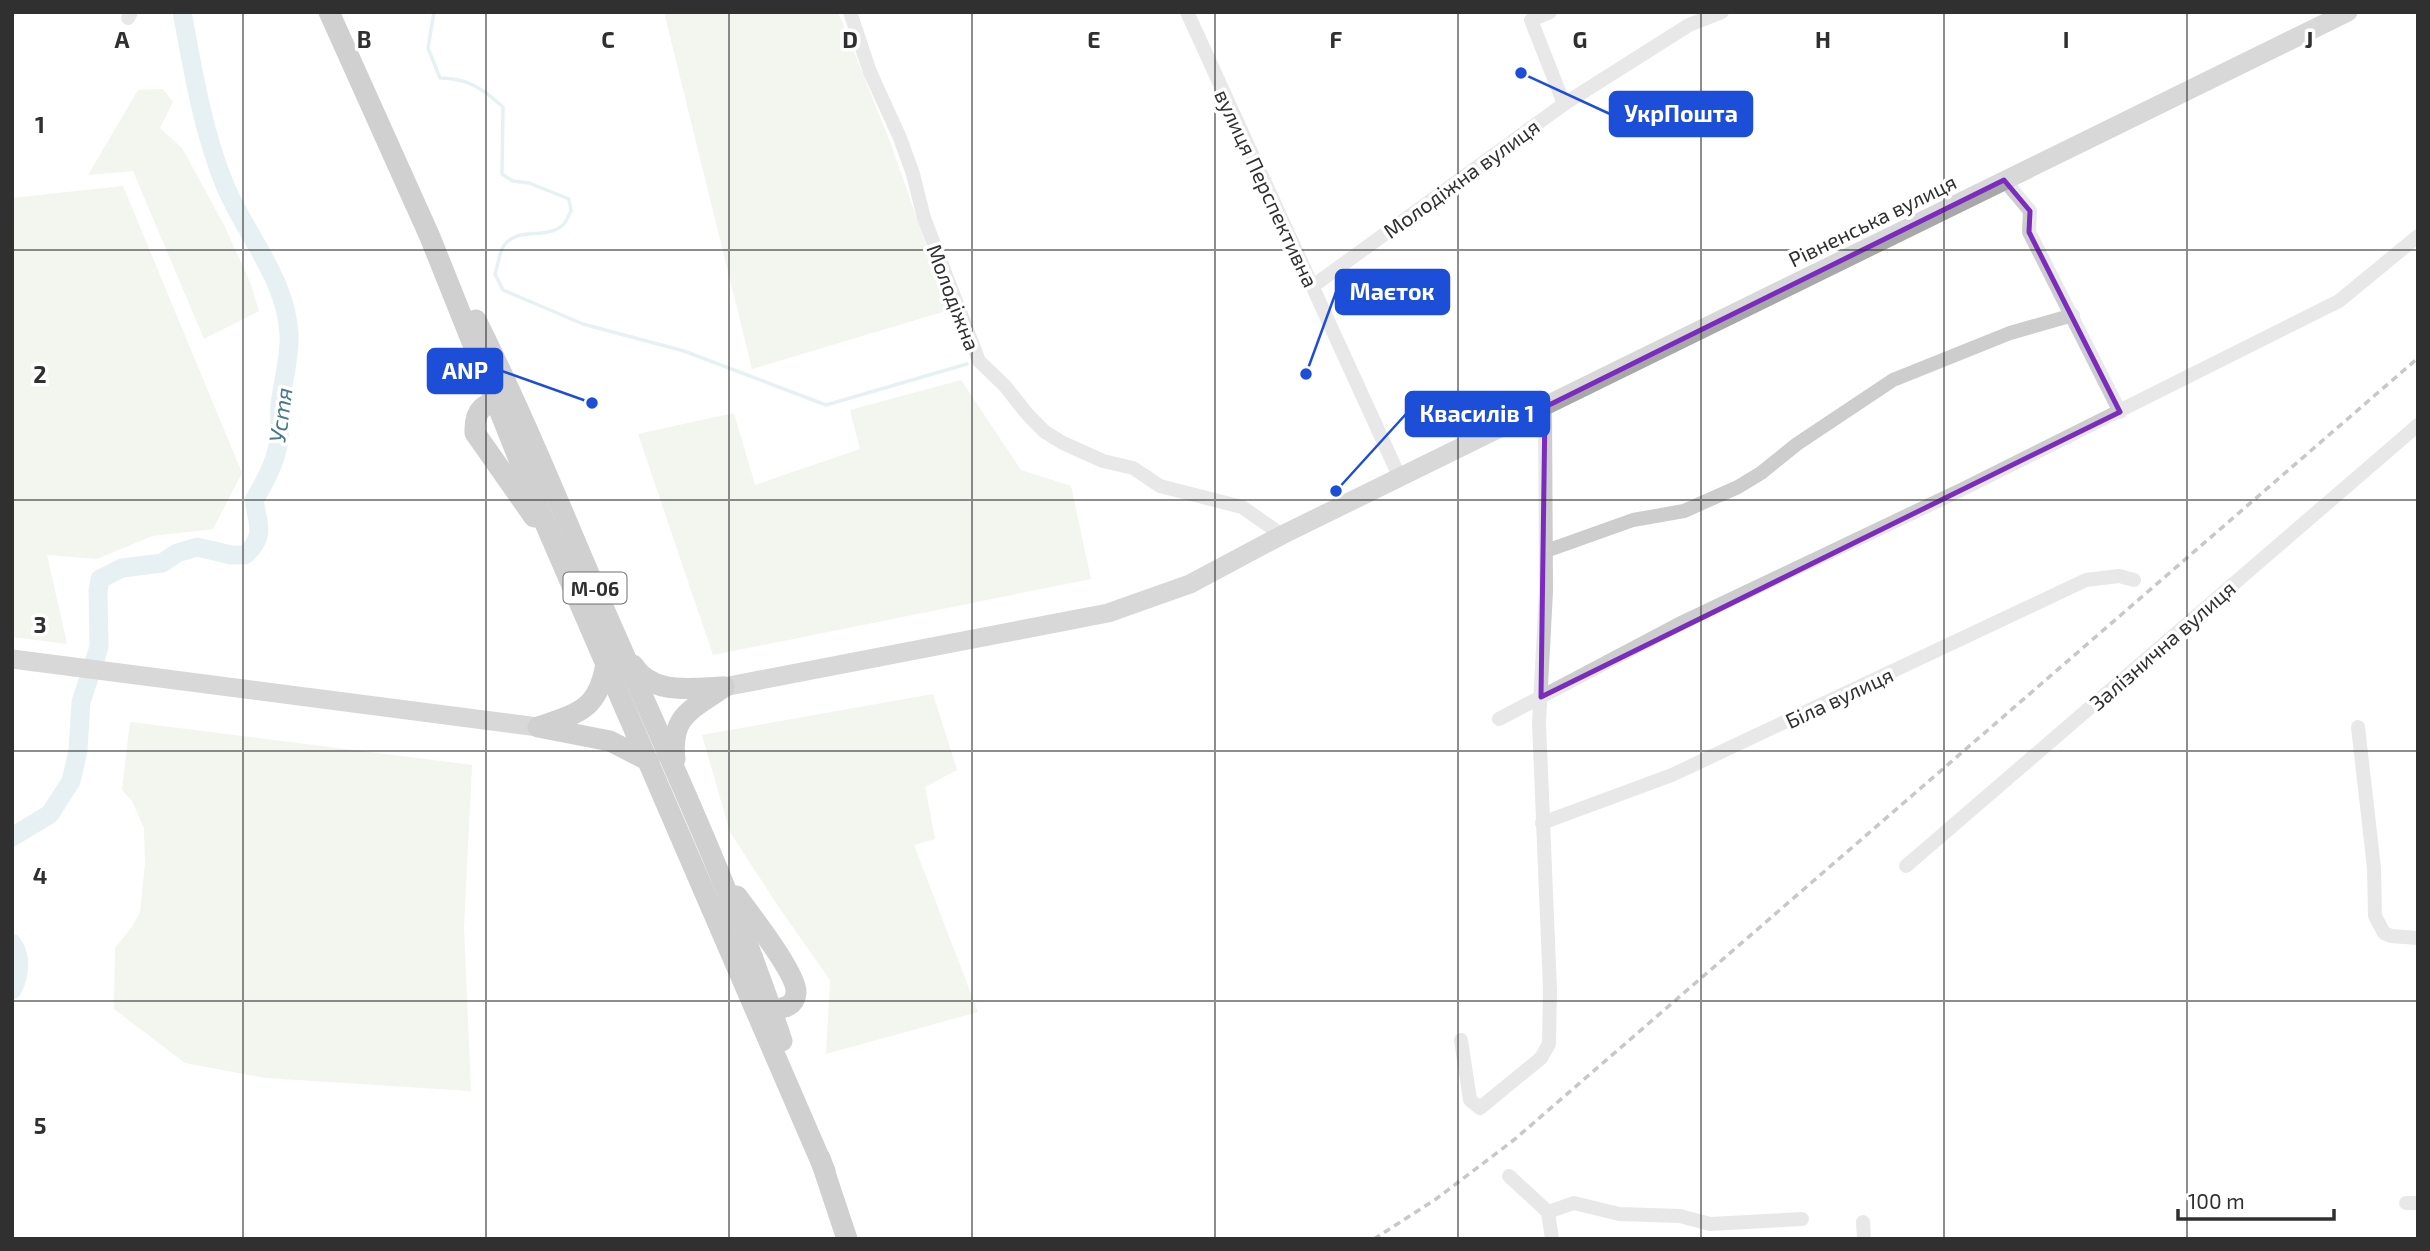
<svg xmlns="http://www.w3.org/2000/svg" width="2430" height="1251" font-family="'Exo 2',sans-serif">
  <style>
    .green { fill: #e4e8dc }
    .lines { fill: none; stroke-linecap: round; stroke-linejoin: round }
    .stream { stroke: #cbe0e7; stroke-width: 3.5 }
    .river { stroke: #cbe0e7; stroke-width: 19 }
    .minor { stroke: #cdcdcd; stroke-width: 14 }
    .major { stroke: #a8a8a8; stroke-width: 19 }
    .highway { stroke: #979797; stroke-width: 21 }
    .rail { stroke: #858585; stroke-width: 3.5; stroke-dasharray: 7 5; stroke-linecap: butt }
    .marked { fill: none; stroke: #7b2cbf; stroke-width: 5; stroke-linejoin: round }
    .grid { fill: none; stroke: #303030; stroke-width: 2; stroke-opacity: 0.55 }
    .labels { text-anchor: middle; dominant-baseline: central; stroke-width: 7; stroke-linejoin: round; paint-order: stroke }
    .shield { fill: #fff; stroke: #6e6e6e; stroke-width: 2 }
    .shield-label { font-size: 19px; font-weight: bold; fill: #303030 }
    .street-label { font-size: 21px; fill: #303030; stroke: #fff }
    .water-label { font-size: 23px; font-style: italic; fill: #46798a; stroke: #fff }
    .grid-label { font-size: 23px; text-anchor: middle; font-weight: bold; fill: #303030; stroke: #fff; stroke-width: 7; stroke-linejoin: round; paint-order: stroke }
    .leader { fill: none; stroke: #1d4ed8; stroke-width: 2.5 }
    .callout-dot { fill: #1d4ed8; stroke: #fff; stroke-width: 2.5 }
    .callout { fill: #1d4ed8; stroke: #1d4ed8; stroke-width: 2.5 }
    .callout-label { font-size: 23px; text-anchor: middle; font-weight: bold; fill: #fff }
  </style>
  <rect width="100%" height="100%" fill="#fff"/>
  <g class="green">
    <path d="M664,12H838L889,139L949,310L752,369Z"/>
    <path d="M163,89L173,102L160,128L182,148L224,225L250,282L259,311L204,339L133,171L88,175L138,90Z"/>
    <path d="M123,186L242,473L213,529L152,536L97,559L47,555L67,644L12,637V198Z"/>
    <path d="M961,380L1021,470L1071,486L1091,579L713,655L638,434L734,413L755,485L860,449L850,410Z"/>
    <path d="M933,694L957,770L925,787L935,839L914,845L978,1012L826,1054L830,980L778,906L730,832L702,735Z"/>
    <path d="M130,722L472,765L464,928L471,1091L266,1078L185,1063L114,1009L115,948L132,927L140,912L145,864L144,828L132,801L122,790Z"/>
  </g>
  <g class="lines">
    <path class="stream" d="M434,12L428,48L440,78C468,78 483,89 503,107L502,174L513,181L529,183L569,199L571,211C569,215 566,222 563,225C545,241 517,225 503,247C499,254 498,265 495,274L503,290L583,324L684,351L826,405L967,364"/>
    <g class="river">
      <path d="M12,837L50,814L71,781L78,751L81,702L99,647L98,591L100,579L122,568L162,563L177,553L197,547L231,555H245C266,536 258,525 254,500C264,484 274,465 278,446C281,433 279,417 280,404C283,381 290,357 289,335C287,279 244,233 224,183C202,128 193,70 182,12"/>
      <path d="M12,943C22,958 20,974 12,990"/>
    </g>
    <g class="minor">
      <path d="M850,12L870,72L900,138L913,174L924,218L979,361L1005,386L1028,415L1045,432L1063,443L1103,461L1133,468L1160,486L1242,507L1282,535"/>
      <path d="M1187,12L1400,478"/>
      <path d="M1550,12L1531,20L1564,104"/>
      <path d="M128,18L131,12"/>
      <path d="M2004,180L2030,211L2029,232L2120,412"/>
      <path d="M1313,286L1564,104L1689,25L1722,12"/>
      <path d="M1546,551L1633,520L1684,511L1738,487L1761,473L1797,444L1893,380L2010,333L2073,315"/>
      <path d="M1499,719L1683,622L1963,489L2339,301L2418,236"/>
      <path d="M2358,727L2374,868L2375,916L2384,933L2391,936L2418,938"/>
      <path d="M1542,823L1672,775L2086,580L2119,576L2134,580"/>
      <path d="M1906,866L2418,425"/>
      <path d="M1461,1040L1470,1100L1480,1108L1541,1058L1549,1044L1550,990L1539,723L1546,592L1545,407"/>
      <path d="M1509,1176L1548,1212L1552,1239"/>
      <path d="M2406,1203H2418"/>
      <path d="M1548,1212L1574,1203L1619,1214L1680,1216L1710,1224L1802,1219"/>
      <path d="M1863,1222L1864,1239"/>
    </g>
    <g class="major">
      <path d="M12,659L538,727"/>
      <path d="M724,687L1108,613L1190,584L1282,535L2348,12"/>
    </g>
    <g class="highway">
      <path d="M329,12L430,237L538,507L825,1171"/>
      <path d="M476,320C527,422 569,529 615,634C674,768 736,901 782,1041"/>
      <path d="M507,402C484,401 474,409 475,433L534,517"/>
      <path d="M633,665C653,696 691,688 724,687"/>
      <path d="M541,726C580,713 599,708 606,663"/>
      <path d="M538,727L610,741L649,761"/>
      <path d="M675,759C670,715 692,710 724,687"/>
      <path d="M737,896C749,913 798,975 796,993C795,1007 782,1008 772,1010L762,1002"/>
      <path d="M820,1158L847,1239"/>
    </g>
    <path class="rail" d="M1374,1239L1436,1199L1515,1139L2418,358"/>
  </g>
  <path d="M0 0H2430V1251H0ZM2004,180L2030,211L2029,232L2120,412L1541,697L1545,407Z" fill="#fff" fill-opacity=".55" fill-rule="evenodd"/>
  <path class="marked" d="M2004,180L2030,211L2029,232L2120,412L1541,697L1545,407Z"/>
  <path class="grid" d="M243,12V1239M486,12V1239M729,12V1239M972,12V1239M1215,12V1239M1458,12V1239M1701,12V1239M1944,12V1239M2187,12V1239M12,250H2418M12,500H2418M12,751H2418M12,1001H2418"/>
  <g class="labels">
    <rect class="shield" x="563.5" y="572.5" width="63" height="31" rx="5"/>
    <g class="shield-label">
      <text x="595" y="588">М-06</text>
    </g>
    <g class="street-label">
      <text transform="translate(1461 178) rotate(-36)">Молодіжна вулиця</text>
      <text transform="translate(1267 188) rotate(65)">вулиця Перспективна</text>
      <text transform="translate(1872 220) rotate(-26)">Рівненська вулиця</text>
      <text transform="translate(954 297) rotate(69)">Молодіжна</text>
      <text transform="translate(2162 645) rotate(-41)">Залізнична вулиця</text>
      <text transform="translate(1839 697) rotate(-25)">Біла вулиця</text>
    </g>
    <g class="water-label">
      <text transform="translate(280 415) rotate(-82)">Устя</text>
    </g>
  </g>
  <g class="grid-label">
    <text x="122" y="48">A</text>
    <text x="364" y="48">B</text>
    <text x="608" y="48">C</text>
    <text x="850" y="48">D</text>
    <text x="1094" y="48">E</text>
    <text x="1336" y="48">F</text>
    <text x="1580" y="48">G</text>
    <text x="1823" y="48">H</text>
    <text x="2066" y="48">I</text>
    <text x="2309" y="48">J</text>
    <text x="40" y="133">1</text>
    <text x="40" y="383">2</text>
    <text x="40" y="633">3</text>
    <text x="40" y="884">4</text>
    <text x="40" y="1134">5</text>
  </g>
  <path class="leader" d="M1521 73L1610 114M1306 374L1336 292M592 403L502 371M1336 491L1406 414"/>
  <g class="callout-dot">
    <circle cx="1521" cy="73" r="7"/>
    <circle cx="1306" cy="374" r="7"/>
    <circle cx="592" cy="403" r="7"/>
    <circle cx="1336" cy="491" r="7"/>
  </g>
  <g class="callout">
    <rect x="1610" y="92" width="142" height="44" rx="7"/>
    <rect x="1336" y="270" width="113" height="44" rx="7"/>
    <rect x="428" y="349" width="74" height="44" rx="7"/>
    <rect x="1406" y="392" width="143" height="44" rx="7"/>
  </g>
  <g class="callout-label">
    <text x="1681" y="122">УкрПошта</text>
    <text x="1392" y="300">Маєток</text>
    <text x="465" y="379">ANP</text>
    <text x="1477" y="422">Квасилів 1</text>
  </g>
  <rect width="2430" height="1251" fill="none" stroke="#303030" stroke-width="28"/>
  <path d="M2178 1209v10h156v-10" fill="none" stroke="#303030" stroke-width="3.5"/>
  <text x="2188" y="1209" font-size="21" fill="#303030" stroke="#ffffff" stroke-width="5" paint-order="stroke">100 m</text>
</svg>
